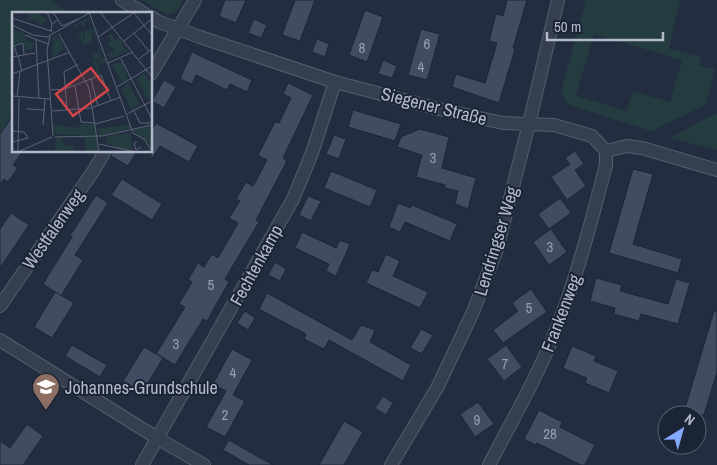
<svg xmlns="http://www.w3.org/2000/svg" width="717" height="465" font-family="'Archivo Narrow',sans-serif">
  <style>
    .green { fill: #243b40; fill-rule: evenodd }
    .building { fill: #414c62; stroke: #1d2636 }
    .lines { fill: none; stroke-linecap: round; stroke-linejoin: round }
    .minor-casing { stroke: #545d6d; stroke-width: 14 }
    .minor { stroke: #363f4f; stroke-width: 12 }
    .labels { text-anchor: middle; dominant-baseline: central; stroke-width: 4; stroke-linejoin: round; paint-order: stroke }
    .number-label { font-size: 15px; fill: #969eb0 }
    .street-label { font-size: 18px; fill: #b2baca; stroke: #1b2434 }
    .poi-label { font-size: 18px; fill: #b2baca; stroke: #1b2434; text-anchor: start }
    .inset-road { fill: none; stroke: #5c6577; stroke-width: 1 }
    .view { fill: #cf4548; fill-opacity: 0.15; stroke: #cf4548; stroke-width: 2.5 }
    .inset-edge { fill: none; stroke: #b2baca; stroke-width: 2.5 }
  </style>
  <rect width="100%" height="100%" fill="#222d3f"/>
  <g class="green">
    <path d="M0,0H51L66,11L65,14H14V114L0,134Z"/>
    <path d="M142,0H183L175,13L167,15Z"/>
    <path d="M586,0H680L669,48L701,57L699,66L715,69L706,105L651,131L569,105L561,92ZM594,34L682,60L670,102L633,91L627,111L576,96Z"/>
    <path d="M717,113V150L669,138Z"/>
  </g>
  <g class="building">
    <path d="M225,0H246L236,23L219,16Z"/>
    <path d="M295,0H315L300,41L282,35Z"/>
    <path d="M507,0H527L513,48L515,49L499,103L452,87L456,74L485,83L497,43L489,41L496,14L503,16Z"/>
    <path d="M365,10L383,17L367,62L349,55Z"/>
    <path d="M254,19L267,25L261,38L248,33Z"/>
    <path d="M421,29L440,34L427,80L408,75Z"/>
    <path d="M317,39L329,44L325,57L312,52Z"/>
    <path d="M192,52L252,80L247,92L230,84L227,90L196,75L192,84L180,79Z"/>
    <path d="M383,60L397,66L392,78L378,74Z"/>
    <path d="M164,80L176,87L164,108L152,101Z"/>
    <path d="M288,83L313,95L283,158L287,161L256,220L259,222L225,279L229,282L207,321L203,319L175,365L157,354L163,358L142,393L123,381L144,347L156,354L185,307L179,304L192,282L188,280L198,263L204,267L212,254L218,258L238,223L229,218L240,201L236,199L246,182L253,186L267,160L258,155L275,122L279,123L291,98L283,94Z"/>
    <path d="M353,110L401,124L395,141L348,127Z"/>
    <path d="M14,114V151H23L13,165L18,168L8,182L4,179L0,185V134Z"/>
    <path d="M156,123L198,146L189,162L160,146L151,160V131Z"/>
    <path d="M420,129L449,137L442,168L476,178L468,209L455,204L458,191L445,188V185L416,177L422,155L397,147L401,137Z"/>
    <path d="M334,135L346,139L339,159L326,154Z"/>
    <path d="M113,151H137L128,166L111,156Z"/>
    <path d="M575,151L584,164L575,170L586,186L567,200L551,177L570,164L565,158Z"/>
    <path d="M633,169L653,174L633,244L682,259L678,273L609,253Z"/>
    <path d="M331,171L377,190L370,207L324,188Z"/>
    <path d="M122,179L162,204L152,220L111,195Z"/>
    <path d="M96,195L108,203L75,255L83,260L61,296L43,284L72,237L70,236Z"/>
    <path d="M308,196L321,201L311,221L299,215Z"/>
    <path d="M560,198L571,213L549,229L538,214Z"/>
    <path d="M398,203L410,208L412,205L457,224L450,241L405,222L400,232L389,227Z"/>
    <path d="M11,213L29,225L0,268V229Z"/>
    <path d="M551,229L567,252L549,265L533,242Z"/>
    <path d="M302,232L336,248L340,240L350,244L336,276L326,271L329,264L295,248Z"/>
    <path d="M386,254L400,261L393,276L428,292L420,308L366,283L372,270L378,272Z"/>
    <path d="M275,262L286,269L280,281L268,275Z"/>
    <path d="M596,278L622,285L620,291L668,304L676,279L690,283L678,324L641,314L639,321L614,314L615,308L590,301Z"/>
    <path d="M531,289L547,312L503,343L493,330L518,311L512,303Z"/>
    <path d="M55,292L74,303L52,338L34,327Z"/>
    <path d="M267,293L352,340L361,325L375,330L370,342L411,365L403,381L329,340L324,349L304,339L306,334L259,309Z"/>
    <path d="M245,311L255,318L248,330L237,323Z"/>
    <path d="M714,311L717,312V372L704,415H683Z"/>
    <path d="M421,329L433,335L422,354L410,348Z"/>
    <path d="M72,345L107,365L100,377L65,356Z"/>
    <path d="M506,345L522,367L504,381L487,359Z"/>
    <path d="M572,346L596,356L594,361L618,371L609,393L585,383L587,378L563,368Z"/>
    <path d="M232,349L252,360L233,395L245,401L225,437L206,427L226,391L213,384Z"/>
    <path d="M383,396L393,403L386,415L375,408Z"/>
    <path d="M478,402L494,424L475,437L460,414Z"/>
    <path d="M539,410L562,422L560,427L595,445L585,465H581L537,443L536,445L524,439Z"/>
    <path d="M344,421L363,432L344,465H319Z"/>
    <path d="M27,424L43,436L23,465H0V441L10,448Z"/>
    <path d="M229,440L273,465H249L223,450Z"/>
  </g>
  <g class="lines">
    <defs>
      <g id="minor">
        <path d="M122,0L145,14"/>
        <path d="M151,17L159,22L200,37L335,82L439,109L503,123L554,125L592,136L606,151"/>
        <path d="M151,74L195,0"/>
        <path d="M606,151L627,146L642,148L717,170"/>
        <path d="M0,306L94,170L105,151"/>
        <path d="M0,340L157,438L204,465"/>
        <path d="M142,465L293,199L312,153L335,82"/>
        <path d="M391,465L437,388L473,312L497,249L529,124L558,0"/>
        <path d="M489,465C513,419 539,374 558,325C578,273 592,219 606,165V151"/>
      </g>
    </defs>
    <use href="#minor" class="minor-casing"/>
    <use href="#minor" class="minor"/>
  </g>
  <defs>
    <symbol id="school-pin" viewBox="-11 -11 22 30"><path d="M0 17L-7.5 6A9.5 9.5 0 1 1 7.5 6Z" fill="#8d6e63" stroke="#1b2434"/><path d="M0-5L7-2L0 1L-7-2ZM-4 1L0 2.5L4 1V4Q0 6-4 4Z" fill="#fff"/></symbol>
  </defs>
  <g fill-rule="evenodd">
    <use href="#school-pin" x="30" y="371" width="32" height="43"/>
  </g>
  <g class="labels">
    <g class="number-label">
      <text x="427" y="43">6</text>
      <text x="362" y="47">8</text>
      <text x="421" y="66">4</text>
      <text x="433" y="157">3</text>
      <text x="550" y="246">3</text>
      <text x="211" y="284">5</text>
      <text x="529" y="307">5</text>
      <text x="176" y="343">3</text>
      <text x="505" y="363">7</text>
      <text x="233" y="372">4</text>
      <text x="225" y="414">2</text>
      <text x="477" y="419">9</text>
      <text x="550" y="433">28</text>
    </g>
    <g class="street-label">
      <text transform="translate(434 106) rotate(14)">Siegener Straße</text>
      <text transform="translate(53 229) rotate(-55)">Westfalenweg</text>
      <text transform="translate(496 241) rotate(-73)">Lendringser Weg</text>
      <text transform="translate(256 265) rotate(-61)">Fechtenkamp</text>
      <text transform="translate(561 313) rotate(-69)">Frankenweg</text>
    </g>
    <g class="poi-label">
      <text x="65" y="387">Johannes-Grundschule</text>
    </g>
  </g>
  <g transform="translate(12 12)">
    <rect width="140" height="140" fill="#222d3f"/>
    <path d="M29,0L27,2L36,9L30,12L32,16L24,8H15L19,4L15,1ZM77,5L81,16L75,7L72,12L75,19L79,16L82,17L87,32L79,17L80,29L73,34L64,19L68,22L71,18V28L74,17L68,11L64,17L62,13ZM0,17L11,20L15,30L23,31L20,37L13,38L11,25V30L0,33ZM99,22L104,29L108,24L111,35L116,39L98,47L95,41L104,38L94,32L99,30L96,23ZM46,23L44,27L48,26L52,37L40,47L41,25ZM87,34L95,51L87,52L88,62L81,64L85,58L79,48L85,51L92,45L87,37L89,45L83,48L79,42L86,40ZM110,50L116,68L110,71L100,53ZM132,61L140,72V86L136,88L124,68ZM116,70L128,92L120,99L109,77ZM69,112H81L84,124L42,122L41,113L65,116ZM118,112L119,116L88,124L85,117ZM140,114V138L136,130L121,118ZM119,121L120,137H108L94,130V124ZM50,125L51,133H61V140H43L44,126ZM72,125H85L86,140H74Z" fill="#243b40"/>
    <path class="inset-road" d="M35,0L40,12L39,20M77,0L121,121L132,127L140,139M88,0L140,65M122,1L140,23M0,6L39,19M46,8L50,14L66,7M40,12L46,8L41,0M0,13L21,23L35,25L79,0M122,21L137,39M47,22L77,76L87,140M13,23L36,32M38,24L35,38L41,124M86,25L123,0M24,28L27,87M112,29L140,7M5,43L2,34L11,31L12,42M6,43L10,60M0,45L23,41M109,47L140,107M127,47L140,37M96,51L121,40M0,62L58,40M79,67L86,94M63,74L69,110L82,111M105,75L140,54M39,78L53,77L89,63L99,89M0,84L38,87M5,85L8,60M15,97L33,98M55,98L52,60L66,52M40,99L79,96L109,85M122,99L128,111H140M115,102L140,89M83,112L112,104M31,113L33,87M0,119L12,120L16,126L0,130M43,125L90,124L140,113M125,130L122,131L124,138L129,135M87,132L125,140M6,139L7,86M8,139L40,125"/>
    <path class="view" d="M79,56L96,78L61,104L44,82Z"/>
    <rect width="140" height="140" class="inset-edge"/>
  </g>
  <g transform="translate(682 430) rotate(37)"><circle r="24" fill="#1b2434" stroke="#576070"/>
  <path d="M0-4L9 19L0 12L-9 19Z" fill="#83aaff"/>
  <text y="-8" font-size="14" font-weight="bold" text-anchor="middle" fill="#b2baca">N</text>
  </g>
  <path d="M547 32v8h116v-8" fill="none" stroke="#b2baca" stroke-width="2.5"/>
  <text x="554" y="32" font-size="15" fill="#b2baca" stroke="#1b2434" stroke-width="4" paint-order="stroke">50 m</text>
</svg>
